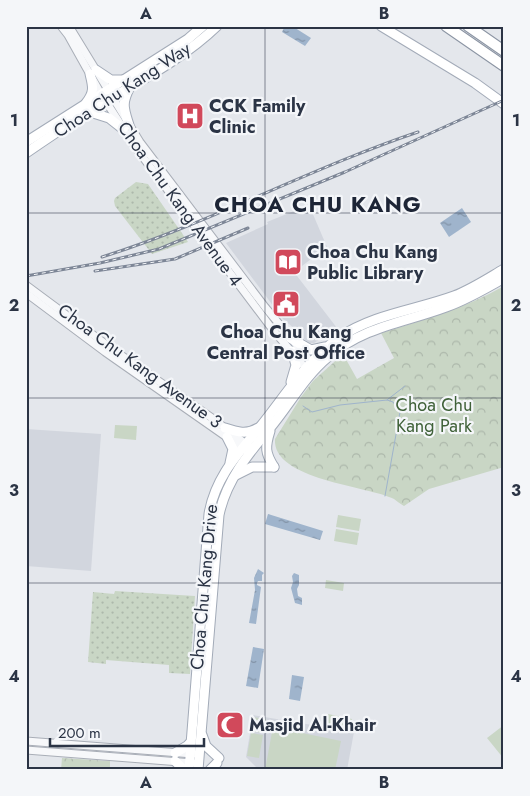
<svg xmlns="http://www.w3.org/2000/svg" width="530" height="796" font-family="Jost,sans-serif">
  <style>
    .built { fill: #d2d6de }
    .grass { fill: url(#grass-dots) }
    .park { fill: url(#park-crowns) }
    .pitch { fill: #c9d6c5 }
    .water { fill: url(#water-ripples) }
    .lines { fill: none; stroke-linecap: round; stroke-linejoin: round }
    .stream { stroke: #9fb4cc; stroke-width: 1 }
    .minor-casing { stroke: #a9aeb7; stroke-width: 9 }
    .major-casing { stroke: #a3abb8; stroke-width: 11 }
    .highway-casing { stroke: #8b94a3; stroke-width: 12 }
    .minor { stroke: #f7f8fa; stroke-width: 7 }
    .major { stroke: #fff; stroke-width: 9 }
    .highway { stroke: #fff; stroke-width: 10 }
    .rail-casing { stroke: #7d8696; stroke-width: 3 }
    .rail { stroke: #f4f6f9; stroke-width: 1; stroke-dasharray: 4; stroke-linecap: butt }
    .grid { fill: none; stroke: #2b3445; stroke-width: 1; stroke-opacity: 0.55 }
    .labels { text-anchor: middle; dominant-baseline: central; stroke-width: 4.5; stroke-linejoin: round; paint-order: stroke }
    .street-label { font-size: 18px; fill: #2b3445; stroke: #f4f6f9 }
    .poi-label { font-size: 18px; font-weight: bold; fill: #2b3445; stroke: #f4f6f9; text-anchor: start }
    .park-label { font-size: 18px; fill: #3f6138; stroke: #f4f6f9 }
    .district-label { font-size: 22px; font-weight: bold; letter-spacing: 1px; fill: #1d2536; stroke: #f4f6f9 }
    .neatline { fill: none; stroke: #2b3445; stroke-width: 2 }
    .grid-label { font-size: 16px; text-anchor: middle; font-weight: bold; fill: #2b3445 }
  </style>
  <defs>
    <pattern id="grass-dots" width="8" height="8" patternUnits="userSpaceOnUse" patternTransform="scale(1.25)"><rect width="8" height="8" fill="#c9d6c5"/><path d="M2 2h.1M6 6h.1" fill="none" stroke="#adb8ab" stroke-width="1.8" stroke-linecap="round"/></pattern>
    <pattern id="park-crowns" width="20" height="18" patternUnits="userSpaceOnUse" patternTransform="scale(1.25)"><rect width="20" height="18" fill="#c9d6c5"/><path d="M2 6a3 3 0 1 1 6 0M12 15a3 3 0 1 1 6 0" fill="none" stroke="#adb8ab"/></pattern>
    <pattern id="water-ripples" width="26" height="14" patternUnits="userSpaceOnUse" patternTransform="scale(1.25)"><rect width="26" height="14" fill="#9fb4cc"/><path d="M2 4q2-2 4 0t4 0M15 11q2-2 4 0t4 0" fill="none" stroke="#8293a7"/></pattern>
  </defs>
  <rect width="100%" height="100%" fill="#e4e7ec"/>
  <g class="built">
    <path d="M309,205L327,247L294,272L337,328L314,343H309L301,337L296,330L283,319L226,243L268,224L267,222Z"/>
    <path d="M26,429L101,434L91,571L26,566Z"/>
    <path d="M253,715L354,732L347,770H259L246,757Z"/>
  </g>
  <g class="grass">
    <path d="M136,182L148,184L188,242L152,254L115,206L114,201L115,198Z"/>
    <path d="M115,591L195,596L190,674L169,673V665L106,660V664L88,662L93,592L114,594Z"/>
  </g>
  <g class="park">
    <path d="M504,286V467L429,489L404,506C400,504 397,501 394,499C369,486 272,480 275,439L301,397L313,381L343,354L357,379L394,358L381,333C423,320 466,308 504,286Z"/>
    <path d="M62,758L110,761V770H61Z"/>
  </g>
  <g class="pitch">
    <path d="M115,425L137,426L136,440L114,438Z"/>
    <path d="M338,515L361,519L359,531L336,527Z"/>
    <path d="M336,529L359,533L357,545L334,541Z"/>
    <path d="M326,580L344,583L343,591L325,588Z"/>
    <path d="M328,714L352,719L350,729L326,725Z"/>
    <path d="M253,717L266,719L263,733L250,731Z"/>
    <path d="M504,725V759L487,738Z"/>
    <path d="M273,727L341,741L335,770H265Z"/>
    <path d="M251,733L263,735L259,758L247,756Z"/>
  </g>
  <g class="water">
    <path d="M285,26H292L311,38L305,46L282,32Z"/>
    <path d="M462,208L471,222L449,237L440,223Z"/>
    <path d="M268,514L323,531L320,540L265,524Z"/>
    <path d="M258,569L264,573L262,575V581H258L257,583V585L261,587L256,624L249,623L255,590L254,578Z"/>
    <path d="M294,573L299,575V585L297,589L298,596L302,598V605L295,603L291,588L293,582L292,576Z"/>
    <path d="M253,647L264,649L258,688L246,686Z"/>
    <path d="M292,675L304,677L300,701L289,699Z"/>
  </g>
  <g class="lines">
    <g class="stream">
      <path d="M387,400L405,386"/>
      <path d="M303,406L312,412L340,405L387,400L393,402L400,412L385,496"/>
    </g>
    <defs>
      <g id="minor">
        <path d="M61,26L68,35L101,94L136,148L273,330L308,371"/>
        <path d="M69,26L140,142L265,307L314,366"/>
        <path d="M26,285L115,351L212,418L250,447"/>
        <path d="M26,293L105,352L245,450"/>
        <path d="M26,741L193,754"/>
        <path d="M26,750L193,763"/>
      </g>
      <g id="major">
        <path d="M381,26L475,83L504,104"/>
        <path d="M96,70L111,80H123"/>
        <path d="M86,103C95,92 93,86 90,74"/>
        <path d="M90,112L109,118L123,129"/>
        <path d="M129,125C124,109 121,104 130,87"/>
        <path d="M26,142L188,39L203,26"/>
        <path d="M26,153C55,133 83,114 113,97C149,76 187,55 217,26"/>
        <path d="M290,338L311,350L325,347"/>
        <path d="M291,382L296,365L292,351"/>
        <path d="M225,428C237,432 247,435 258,428"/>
        <path d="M270,431C265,447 265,453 274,467"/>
        <path d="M227,437L233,449L230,463"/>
        <path d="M236,475L252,467H274"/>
        <path d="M202,735L206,746L219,758"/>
        <path d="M175,753L187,746L191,742"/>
        <path d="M175,761L184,770"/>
        <path d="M189,770L209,514C215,478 237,455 260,427C286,395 305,362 340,337C374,314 416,310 454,296C472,289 487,279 504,269"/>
        <path d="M198,770L219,515C226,481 248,454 270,428C290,404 304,377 328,357C365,326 403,323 446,307C466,300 485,289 504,278"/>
        <path d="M210,770L217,763"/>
      </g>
      <g id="highway">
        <path d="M446,26L504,66"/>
        <path d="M468,26L504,51"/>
      </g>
    </defs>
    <use href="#minor" class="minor-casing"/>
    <use href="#major" class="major-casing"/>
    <use href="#highway" class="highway-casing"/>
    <use href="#minor" class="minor"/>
    <use href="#major" class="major"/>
    <use href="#highway" class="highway"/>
    <defs>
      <g id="rail">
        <path d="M102,257C210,223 311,168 418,132"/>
        <path d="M95,271L175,259L248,228"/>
        <path d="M26,276L100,263L159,249L345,172L504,100"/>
      </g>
    </defs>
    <use href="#rail" class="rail-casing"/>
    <use href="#rail" class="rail"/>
  </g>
  <path class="grid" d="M265,26V770M26,213H504M26,398H504M26,583H504"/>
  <defs>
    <symbol id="hospital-square" viewBox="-11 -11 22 22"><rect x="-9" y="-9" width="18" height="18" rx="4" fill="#d1495b" stroke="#f4f6f9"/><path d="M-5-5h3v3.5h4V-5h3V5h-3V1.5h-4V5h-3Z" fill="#fff"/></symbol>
    <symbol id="library-square" viewBox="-11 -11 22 22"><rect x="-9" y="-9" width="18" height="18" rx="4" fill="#d1495b" stroke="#f4f6f9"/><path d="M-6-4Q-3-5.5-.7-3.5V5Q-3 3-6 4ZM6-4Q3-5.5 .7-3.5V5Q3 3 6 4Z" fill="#fff"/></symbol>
    <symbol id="civic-square" viewBox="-11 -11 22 22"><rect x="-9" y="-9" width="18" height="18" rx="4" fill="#d1495b" stroke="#f4f6f9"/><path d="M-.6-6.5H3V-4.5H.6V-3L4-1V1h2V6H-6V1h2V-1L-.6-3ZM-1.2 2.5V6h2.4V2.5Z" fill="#fff"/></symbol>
    <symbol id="mosque-square" viewBox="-11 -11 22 22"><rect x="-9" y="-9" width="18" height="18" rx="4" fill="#d1495b" stroke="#f4f6f9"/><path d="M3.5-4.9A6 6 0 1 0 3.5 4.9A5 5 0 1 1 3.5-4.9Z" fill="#fff"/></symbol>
  </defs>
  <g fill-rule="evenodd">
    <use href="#hospital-square" x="174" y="100" width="32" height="32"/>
    <use href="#library-square" x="272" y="246" width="32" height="32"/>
    <use href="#civic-square" x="270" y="288" width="32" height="32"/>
    <use href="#mosque-square" x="214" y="709" width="32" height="32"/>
  </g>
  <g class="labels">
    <g class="street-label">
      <text transform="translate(122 90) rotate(-33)">Choa Chu Kang Way</text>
      <text transform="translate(180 204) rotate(54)">Choa Chu Kang Avenue 4</text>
      <text transform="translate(140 366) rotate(36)">Choa Chu Kang Avenue 3</text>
      <text transform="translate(204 587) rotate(-85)">Choa Chu Kang Drive</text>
    </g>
    <g class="poi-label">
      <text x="209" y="106">CCK Family<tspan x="209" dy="21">Clinic</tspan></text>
      <text x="307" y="252">Choa Chu Kang<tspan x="307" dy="21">Public Library</tspan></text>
      <text x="286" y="332" text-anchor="middle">Choa Chu Kang<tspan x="286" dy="21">Central Post Office</tspan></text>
      <text x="249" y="725">Masjid Al-Khair</text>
    </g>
    <g class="park-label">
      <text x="434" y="405">Choa Chu<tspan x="434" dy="21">Kang Park</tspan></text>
    </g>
    <g class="district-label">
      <text x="318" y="204">CHOA CHU KANG</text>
    </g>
  </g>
  <rect width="530" height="796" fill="none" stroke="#f4f6f9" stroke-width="55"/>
  <path d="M50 738v8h154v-8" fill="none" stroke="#2b3445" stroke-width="2.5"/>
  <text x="58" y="738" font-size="15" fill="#2b3445" stroke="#f4f6f9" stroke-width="4" paint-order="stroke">200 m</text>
  <rect x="28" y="28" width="474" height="740" class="neatline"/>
  <g class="grid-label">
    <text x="146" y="19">A</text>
    <text x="384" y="19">B</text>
    <text x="14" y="126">1</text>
    <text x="516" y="126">1</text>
    <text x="14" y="311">2</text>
    <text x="516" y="311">2</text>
    <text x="14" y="496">3</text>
    <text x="516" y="496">3</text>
    <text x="14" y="682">4</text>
    <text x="516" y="682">4</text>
    <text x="146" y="788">A</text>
    <text x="384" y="788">B</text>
  </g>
</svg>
